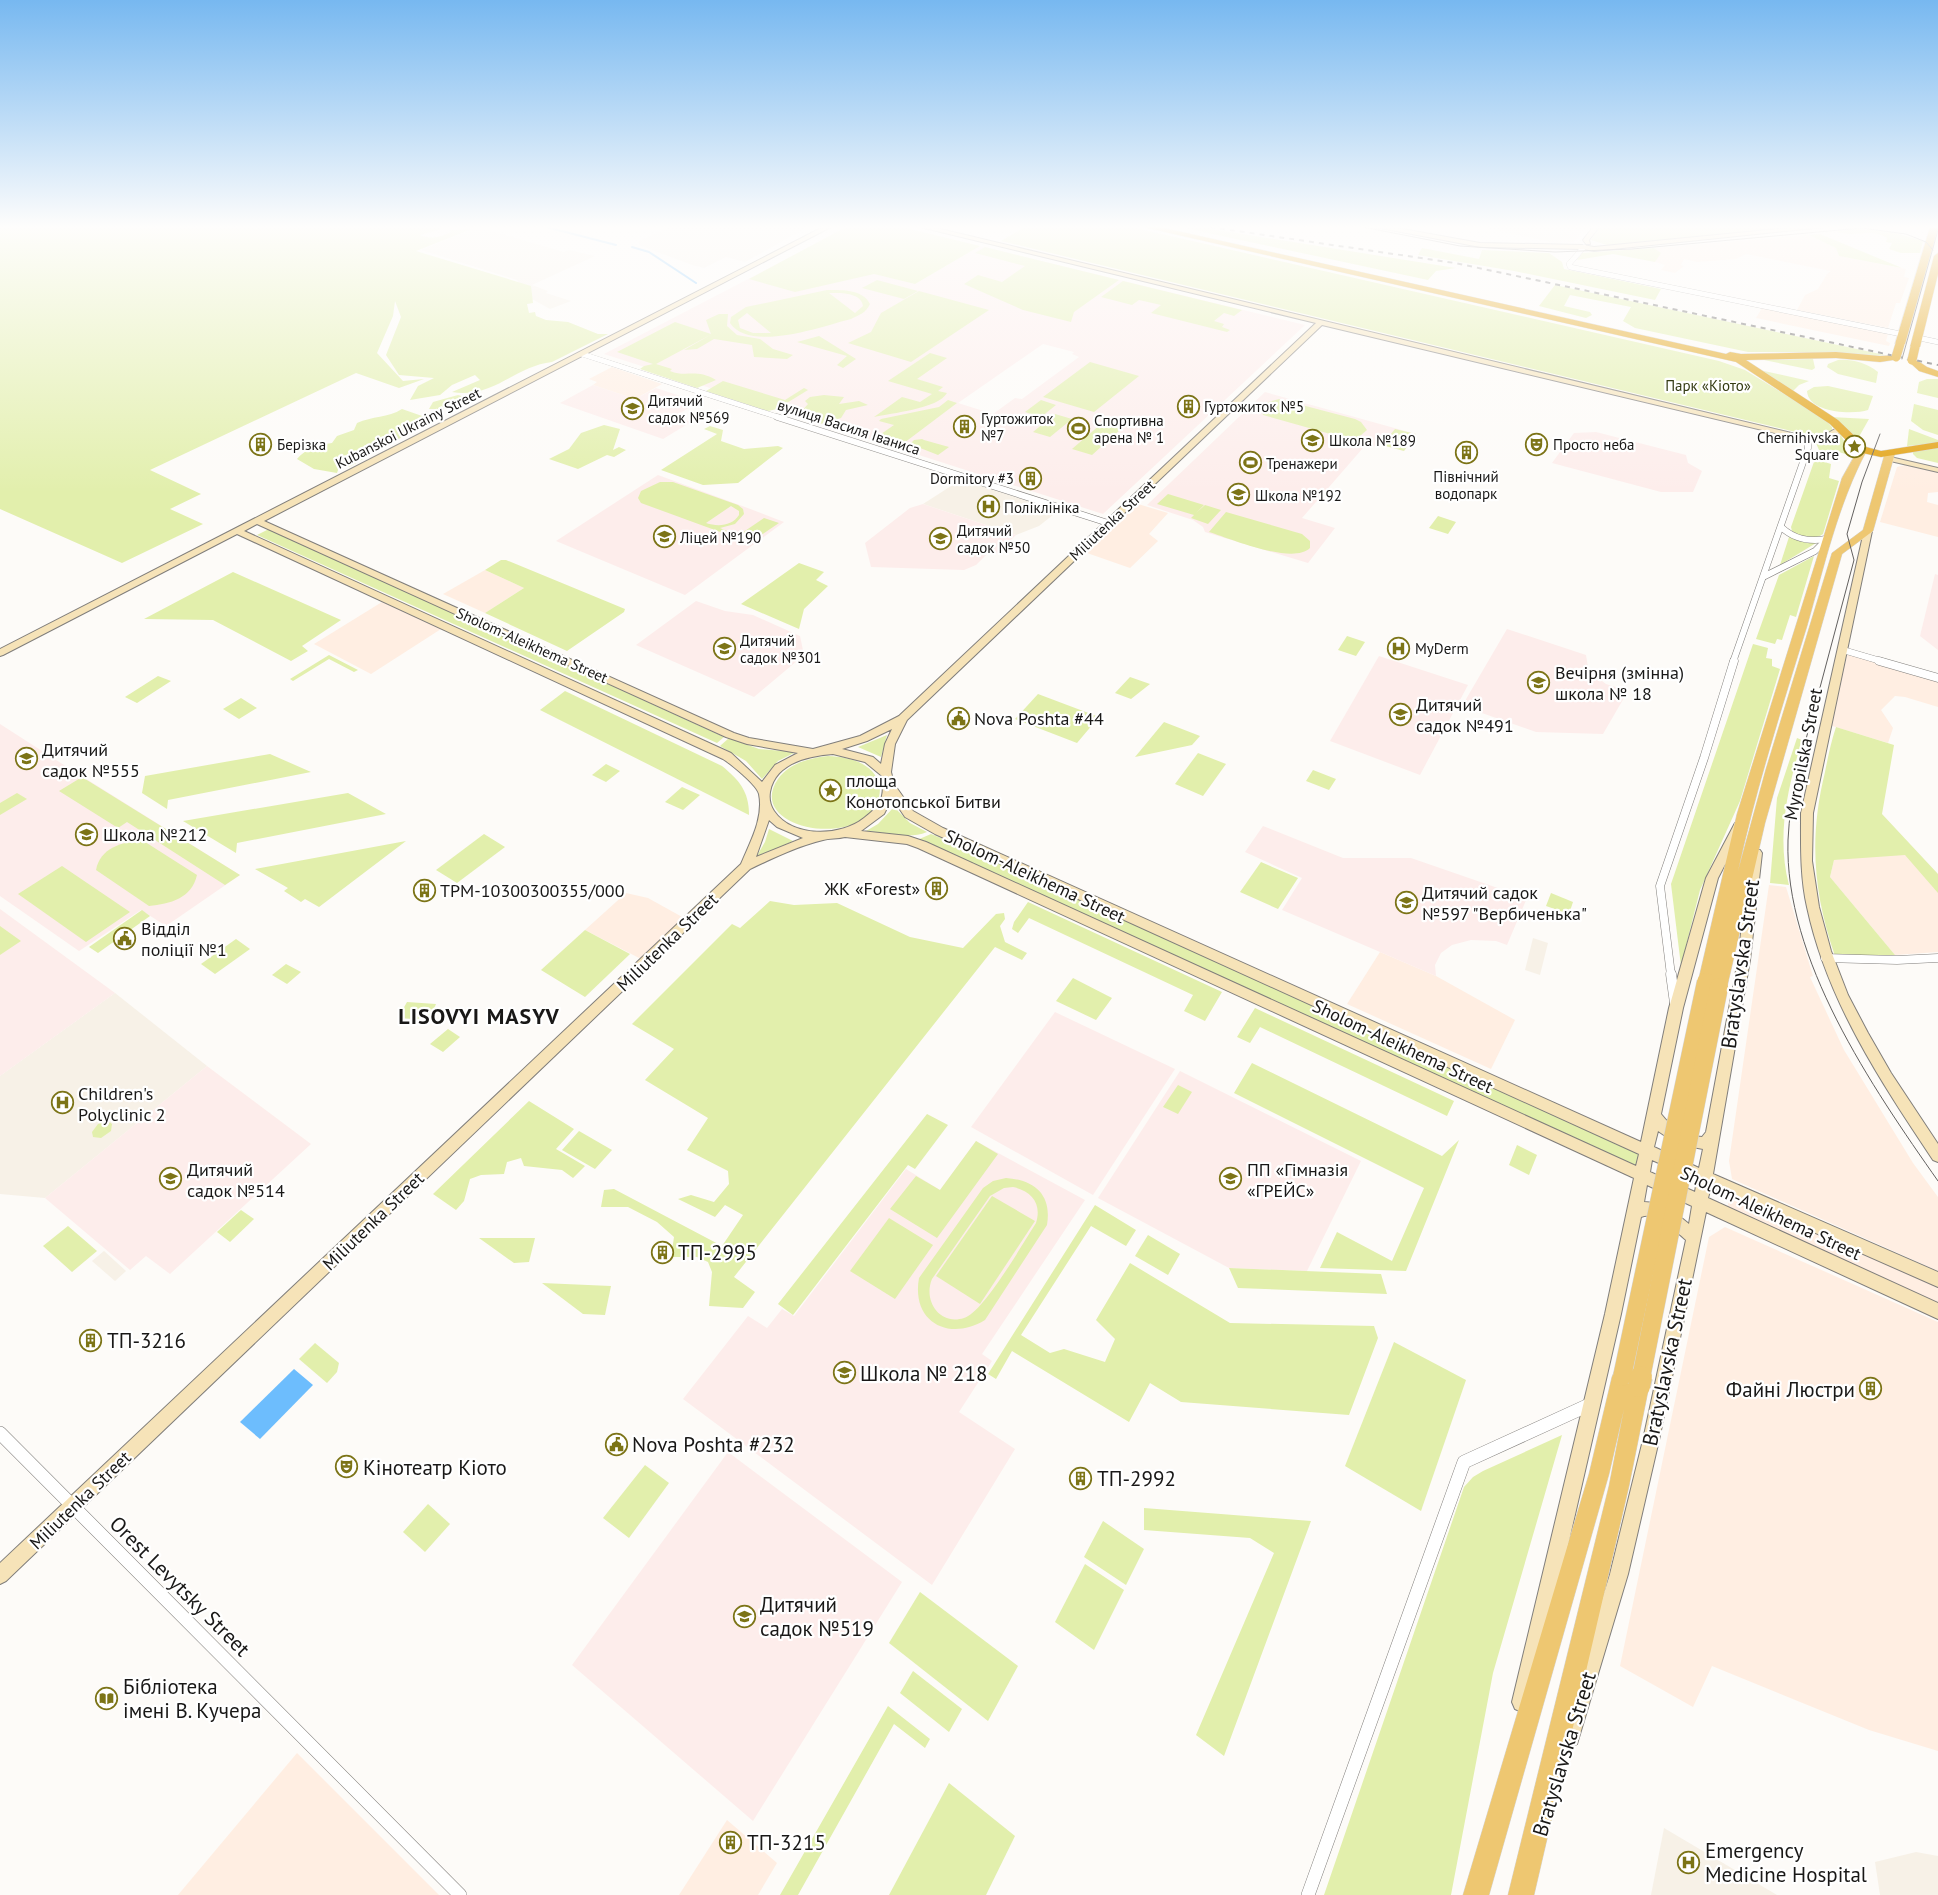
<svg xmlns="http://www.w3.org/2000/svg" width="1938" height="1895" font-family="'PT Sans',sans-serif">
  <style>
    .commercial { fill: #ffeee2 }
    .built { fill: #f7f1e7 }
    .education { fill: #fdedeb; fill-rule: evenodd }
    .green { fill: #e2efac; fill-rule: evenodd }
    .water { fill: #6dbdfd }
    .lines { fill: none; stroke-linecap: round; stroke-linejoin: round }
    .stream { stroke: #6dbdfd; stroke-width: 2 }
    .street-far4-casing { stroke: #807e7b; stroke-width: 5.5 }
    .street-far3-casing { stroke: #807e7b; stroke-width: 7 }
    .street-far2-casing { stroke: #807e7b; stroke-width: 9 }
    .street-far1-casing { stroke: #807e7b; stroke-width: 11 }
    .street-casing { stroke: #807e7b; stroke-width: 14 }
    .secondary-casing { stroke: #807e7b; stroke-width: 2 }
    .primary-casing { stroke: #d6d5d5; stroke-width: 1 }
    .highway-casing { stroke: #d6d5d5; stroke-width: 1 }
    .street-far4 { stroke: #fff; stroke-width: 5 }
    .street-far3 { stroke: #fff; stroke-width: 6 }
    .street-far2 { stroke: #fff; stroke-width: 8 }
    .street-far1 { stroke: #fff; stroke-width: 10 }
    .street { stroke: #fff; stroke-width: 13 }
    .secondary { fill: #f6e3b8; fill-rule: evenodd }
    .primary { fill: #eec771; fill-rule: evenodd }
    .highway { fill: #e2a212; fill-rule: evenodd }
    .tram { stroke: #62605f; stroke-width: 1 }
    .rail { stroke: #62605f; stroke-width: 2; stroke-dasharray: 5 5; stroke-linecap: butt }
    .primary-bridge-far1-casing { stroke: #d6d5d5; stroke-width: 19; stroke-linecap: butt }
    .primary-bridge-casing { stroke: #d6d5d5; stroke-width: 24; stroke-linecap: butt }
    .highway-bridge-casing { stroke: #d6d5d5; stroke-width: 10; stroke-linecap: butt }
    .primary-bridge-far1 { stroke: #eec771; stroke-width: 18 }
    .primary-bridge { stroke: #eec771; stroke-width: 22 }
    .highway-bridge { stroke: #e2a212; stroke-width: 9 }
    .labels { text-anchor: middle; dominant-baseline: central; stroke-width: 4.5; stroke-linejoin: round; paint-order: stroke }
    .far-park-label { font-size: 15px; fill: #343b13; stroke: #fff }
    .far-poi-label { font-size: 15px; fill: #191817; stroke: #fff; text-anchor: start }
    .far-street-label { font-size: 15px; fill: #191817; stroke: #fff }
    .poi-label { font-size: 18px; fill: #191817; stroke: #fff; text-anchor: start }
    .street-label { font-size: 18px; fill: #191817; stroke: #fff }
    .near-street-label { font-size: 21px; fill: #191817; stroke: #fff }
    .near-poi-label { font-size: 21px; fill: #191817; stroke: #fff; text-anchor: start }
    .district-label { font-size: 22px; font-weight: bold; letter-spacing: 1px; fill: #191817; stroke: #fff }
  </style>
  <rect width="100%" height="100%" fill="#fdfbf8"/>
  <g class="commercial">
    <path d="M1809,235L1836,248L1839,256L1906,269L1904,277L1909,278L1900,303H1896L1888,328L1797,310L1805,295L1818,289L1827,274L1831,271L1746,254L1736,259L1697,262L1684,259L1681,265L1684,266L1675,273L1661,270L1665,265L1655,262L1660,253L1654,248Z"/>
    <path d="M1762,308L1883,333L1888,334L1886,341L1890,343L1889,346L1756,318Z"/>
    <path d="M612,367L662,384L635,399L593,385L597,382L589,379Z"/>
    <path d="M1905,465L1938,472V492L1928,493L1927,502L1938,505V537L1880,522L1897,467Z"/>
    <path d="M1138,504L1168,513L1149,534L1158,541L1130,568L1087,553Z"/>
    <path d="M485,570L524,588L485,613L443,594Z"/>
    <path d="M382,602L441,629L371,674L314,644Z"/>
    <path d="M1848,652L1938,679V707L1905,697L1895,696L1881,710L1893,728L1888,743L1829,725Z"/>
    <path d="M1911,852L1938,881V952L1895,955L1830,877L1834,860Z"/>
    <path d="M1769,885L1786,887L1813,976L1810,977L1844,1050L1913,1163L1938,1197V1271L1732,1179L1729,1161Z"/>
    <path d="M626,893L648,898L684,918L641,959L585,930Z"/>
    <path d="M1380,952L1436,976L1515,1020L1491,1069L1347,1004Z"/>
    <path d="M1731,1194L1938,1287V1306L1727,1208Z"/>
    <path d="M1725,1227L1938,1322V1751L1869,1730L1712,1666L1693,1707L1620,1666L1709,1237Z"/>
    <path d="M297,1753L439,1895H178Z"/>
    <path d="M727,1820L777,1863L758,1895H679Z"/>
  </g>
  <g class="built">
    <path d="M669,227H808L745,262L726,257L704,268L692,265L639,245V241Z"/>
    <path d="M1482,227H1586L1574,242L1555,243Z"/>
    <path d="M474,229H485L564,252L569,250L595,256L532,285L548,291L546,293L571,301L550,309L532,299L517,280L421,250Z"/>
    <path d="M962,479L1058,511L1039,526L1016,535L923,504Z"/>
    <path d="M1533,938L1548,943L1540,975L1525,970Z"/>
    <path d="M115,993L207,1066L45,1198L0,1194V1076Z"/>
    <path d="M104,1251L126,1271L115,1281L92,1261Z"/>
    <path d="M1664,1828L1777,1895H1651Z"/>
    <path d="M1916,1852L1938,1856V1895H1880L1875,1862Z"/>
  </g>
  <g class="education">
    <path d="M980,246L1305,325L1103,514L604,354L796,254L915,284ZM1043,344L1074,352L1072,354L1079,357L1022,399L1015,398L993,414L958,403Z"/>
    <path d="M593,385L635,399L656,388L699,402L675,416L691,422L663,439L560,403Z"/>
    <path d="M1265,392L1416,434L1404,451L1382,445L1363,448L1302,518L1335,528L1308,563L1205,532L1203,527L1193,520L1147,505Z"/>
    <path d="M1596,432L1686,455L1688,463L1702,471L1693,492H1661L1552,463L1574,433Z"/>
    <path d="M658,475L753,510L784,522L685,595L556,541Z"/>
    <path d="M923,504L1016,535L996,554L988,553L976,565L964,570L871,567L865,543L910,508Z"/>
    <path d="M1935,574L1938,575V650L1920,636Z"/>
    <path d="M696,601L725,611L753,615L800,636L804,655L754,697L636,645Z"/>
    <path d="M1507,629L1586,655L1588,667L1594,675L1606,684L1628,691L1603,734L1536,732L1462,706Z"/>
    <path d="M1379,656L1468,685L1420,775L1330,741Z"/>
    <path d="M0,724L56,760L240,875L166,926L141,910L79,951L0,896Z"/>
    <path d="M1263,826L1343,858H1411L1527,898L1507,945L1496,941L1471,940L1452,945L1441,953L1435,965L1436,976L1282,910L1302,878L1245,852Z"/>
    <path d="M0,909L115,993L0,1076Z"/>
    <path d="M1055,1012L1175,1069L1093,1195L971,1127Z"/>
    <path d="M207,1066L311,1144L170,1274L146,1256L130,1270L45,1198Z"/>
    <path d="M1180,1071L1361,1161L1307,1271L1229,1268L1098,1198Z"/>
    <path d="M976,1141L1085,1200L982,1354L992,1361L959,1412L1015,1449L932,1585L683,1399L748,1316L767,1328L782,1309L794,1316L906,1169L940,1190Z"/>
    <path d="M728,1452L902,1582L753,1821L572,1665Z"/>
  </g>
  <g class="green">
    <path d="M0,227H253L257,229L262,227H440L442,229L420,235C432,240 439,237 451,232L450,230L472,229L416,251L531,286L533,303L527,304L529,313L535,312L536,316L546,320L568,322L598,334H608L552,362C515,366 493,399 452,392L480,380L475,375L452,385L440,395L410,400L418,386L434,378L399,375L386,355L401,317L395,301L393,316L377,353L403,381L424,379L399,388L356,373L150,470L201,494L170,509L203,524L122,563L0,509Z"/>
    <path d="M846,227H902L980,246L915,284L874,274L795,292L749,279Z"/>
    <path d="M1025,227H1131L1719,361L1745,370L1825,419L1832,427V431L1823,435H1808L1001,241Z"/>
    <path d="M1180,227H1199L1456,268L1436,271L1428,280Z"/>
    <path d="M1599,227H1802L1607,245L1591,240Z"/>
    <path d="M1858,229L1888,231L1923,241L1920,253H1901L1889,249L1892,243L1886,242L1887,238C1870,227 1852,239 1836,231Z"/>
    <path d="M1820,234L1902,268L1839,256L1836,248L1809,235Z"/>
    <path d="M985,247L1119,280L1074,312L1071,322L1023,310L964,284L978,275L1002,282L1025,266L975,253Z"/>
    <path d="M1422,248L1479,259L1482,250L1549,253L1562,262L1564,269L1661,289L1655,300L1514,271L1418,255Z"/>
    <path d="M1654,248L1661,253L1655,262L1613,254L1577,260L1582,253Z"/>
    <path d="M877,280L918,291L904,299L862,288Z"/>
    <path d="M1123,281L1242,310L1234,316L1224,313L1214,321L1224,324L1222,327L1230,330L1227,332L1151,313L1161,305L1139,300L1132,305L1101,297Z"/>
    <path d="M1555,285L1885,355L1872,356L1835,352H1748L1635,328L1623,321L1631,307L1570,295L1564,306L1590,312L1592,315L1586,318L1539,306Z"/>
    <path d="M827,290C841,290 863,289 870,304C866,313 859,315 851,319C823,326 750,353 730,323L731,317L746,307ZM829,293C840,293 861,292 863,306L855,313ZM747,313L771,333H753L740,328L738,320Z"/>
    <path d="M919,291L989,310L911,362L848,343L871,332L881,313Z"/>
    <path d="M719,314H728L727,326L737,335L760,339L773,349L793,355L787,359L754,357L752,345L714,339L697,349L684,350L712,334L656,364L672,369L670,371C687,378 695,368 716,380L697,388L640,369L644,366L653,364L617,352L675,322L711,334L706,320Z"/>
    <path d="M819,336L856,359L843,368L837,365L847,356L797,342Z"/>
    <path d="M930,353L947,358L917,379L943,387L938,391L947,393C938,409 891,413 874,417L902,397L920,402L932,394L888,381Z"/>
    <path d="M1813,359L1815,368L1812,370L1764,360Z"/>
    <path d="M1838,360C1853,359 1866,363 1878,372L1876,383L1838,374L1827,367L1828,364Z"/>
    <path d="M1090,362L1139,376L1094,412L1043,397Z"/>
    <path d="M1755,369L1809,381L1799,385L1793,391Z"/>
    <path d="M1927,379H1938V398L1917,393L1919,382Z"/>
    <path d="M723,381L785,400L804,388L808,390L777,409L768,411L706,391Z"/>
    <path d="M1828,386L1873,396L1868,410C1853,415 1808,413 1807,391L1814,387Z"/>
    <path d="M458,395L465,397L463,404L445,409H429L433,402Z"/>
    <path d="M824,395L844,397L839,404L859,401L868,405L846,410L841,418L820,424L800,413L808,404L805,401L810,397Z"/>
    <path d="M1279,399L1355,419L1361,422L1367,430L1360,436L1348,439L1263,415L1260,407L1261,404Z"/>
    <path d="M948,400L957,403L896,449L871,441L894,425L879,421L881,419L939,407Z"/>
    <path d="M1041,400L1056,405L1041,417L1025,412Z"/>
    <path d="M1914,404L1938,410V435L1923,430L1911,421Z"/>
    <path d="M402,409L425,417L413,422L416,424L411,432L349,467H339L337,473L314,469L297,459C305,449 319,445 332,443L337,436L354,430L357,423C372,416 388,418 402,409Z"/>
    <path d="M1055,414L1072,419L1050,437L1033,432Z"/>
    <path d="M1831,417L1869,419L1856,442L1843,425Z"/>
    <path d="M1101,424L1121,429L1092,455L1072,449Z"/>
    <path d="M604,425L620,429L613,450L619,447L626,450L614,457L607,455L578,469L549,459L569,449L581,433Z"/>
    <path d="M710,426L723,430L721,441L744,449L778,446L783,448L738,483L703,485L661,470L717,434L704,429Z"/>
    <path d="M1395,429L1416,434L1404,451L1382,445Z"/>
    <path d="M1909,429L1938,440V443L1907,446Z"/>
    <path d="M1841,435L1845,443V454L1839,452L1837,455L1819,450L1815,441L1834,439Z"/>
    <path d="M922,439L924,440L949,447L938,455L910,444L914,440Z"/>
    <path d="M1938,448V463L1917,458L1913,454V452Z"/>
    <path d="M1815,459L1831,464L1829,478L1839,481L1823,534C1814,541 1801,537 1792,531L1791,527Z"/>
    <path d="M660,482H673L738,505L743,509L744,514L735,524L720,528L727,531L723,533L641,503L638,498L641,491ZM731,506L739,511V515C732,526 718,527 706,523Z"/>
    <path d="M1168,494L1204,505L1196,513L1205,505L1221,510L1208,524L1191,518L1194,515L1157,504Z"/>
    <path d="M1226,512L1302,534L1310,541V548C1293,565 1231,539 1209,532Z"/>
    <path d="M1438,516L1456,522L1448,534L1429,528Z"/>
    <path d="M764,518L779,523L757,538L742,533Z"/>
    <path d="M269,529L724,737L717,743L257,535Z"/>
    <path d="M1789,537L1816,543L1780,565Z"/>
    <path d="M1814,556L1796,617L1790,615L1782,640L1777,639L1775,644L1756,639L1779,575Z"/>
    <path d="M501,560H506L625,609L624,612L567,651L485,613L524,588L485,570Z"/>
    <path d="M799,563L824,572L816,580L828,586L804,609L799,629L741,604Z"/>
    <path d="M233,572L341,620L302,646L308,651L291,661L213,620L144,619Z"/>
    <path d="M1347,636L1365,642L1356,656L1338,650Z"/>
    <path d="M1753,644L1768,648L1766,658L1772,659V666L1780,669L1740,801L1700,890L1681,966L1671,884Z"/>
    <path d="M329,655L358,670L354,672L329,659L293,681L290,679Z"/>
    <path d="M158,676L171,681L137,703L125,697Z"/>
    <path d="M1130,677L1150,684L1131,699L1115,693Z"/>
    <path d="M565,691L722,766C739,780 749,791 749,815L540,710Z"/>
    <path d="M1038,694L1099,717L1077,743L1015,719Z"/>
    <path d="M241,698L257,708L239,719L223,709Z"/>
    <path d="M1164,722L1200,736L1192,745L1135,757Z"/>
    <path d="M1836,727L1894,745L1882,814L1938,874V893L1905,855L1834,860L1830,877L1895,955L1835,956C1813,892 1809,837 1825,772C1828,757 1831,742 1836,727Z"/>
    <path d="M887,735L881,757L858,747Z"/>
    <path d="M729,738L759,749L796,752L778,761L762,779L746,761L720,746Z"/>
    <path d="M1797,738L1802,740C1788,787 1776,836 1789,885L1770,883L1777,798Z"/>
    <path d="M1198,753L1226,764L1203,796L1175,784Z"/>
    <path d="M270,754L311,772L168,800L167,809L142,793L145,776Z"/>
    <path d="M828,756C850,757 874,763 880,786C882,854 741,833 778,779C789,763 810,758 828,756Z"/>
    <path d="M606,764L620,771L606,782L592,775Z"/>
    <path d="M1313,770L1336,779L1329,790L1306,781Z"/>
    <path d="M82,777L240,875L225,885L127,822L118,828L59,791Z"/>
    <path d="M682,787L700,795L683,810L665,802Z"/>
    <path d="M17,793L27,799L0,815V803Z"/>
    <path d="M348,793L386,814L237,843L236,853L183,821Z"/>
    <path d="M894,807L910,823L927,832C908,840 887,832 866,831L878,824Z"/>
    <path d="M769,829L793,841L755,859L765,842Z"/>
    <path d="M484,834L505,847L457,883L436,870Z"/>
    <path d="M931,834L1107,906L1646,1149L1641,1174L917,840Z"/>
    <path d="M142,840L197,875C192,898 170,904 149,906L96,870C100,848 122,842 142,840Z"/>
    <path d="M406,841L319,907L305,899L301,902L284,891L288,888L255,869Z"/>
    <path d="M1261,862L1298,878L1278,909L1240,892Z"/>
    <path d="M62,866L130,912L86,942L18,894Z"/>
    <path d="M1551,893L1573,902L1569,914L1546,906Z"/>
    <path d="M770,901L794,905L837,903L910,937L963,948L996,914L1004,913L1005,919L1000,926L1005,942L1027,953L1022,960L995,947L734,1277L755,1292L743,1308L709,1306L712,1272L708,1262L697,1257H671L674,1237L657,1222L628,1207H601L604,1190L614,1189L722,1246L743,1215L725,1205L715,1217L678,1199L691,1195L714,1202L729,1184L728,1171L687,1150L708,1118L645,1080L674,1049L632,1024L732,924L740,928Z"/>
    <path d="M1028,902L1222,992L1205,1021L1184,1011L1193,995L1029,918L1018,933L1012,929L1014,922Z"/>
    <path d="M142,910L150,916L98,953L89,947Z"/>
    <path d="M0,926L21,941L0,955Z"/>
    <path d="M585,930L630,954L585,997L541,970Z"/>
    <path d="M236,939L250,949L215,974L201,964Z"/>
    <path d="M286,964L301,972L287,984L272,975Z"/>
    <path d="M1073,978L1112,998L1096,1020L1056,1001Z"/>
    <path d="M407,1002L436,1004L429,1020L398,1018Z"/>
    <path d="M1255,1008L1454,1101L1447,1116L1260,1027L1250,1043L1237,1037Z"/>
    <path d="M448,1029L460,1037L443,1052L430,1044Z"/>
    <path d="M1252,1063L1442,1156L1459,1140L1406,1271L1320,1268L1337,1232L1392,1261L1424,1188L1234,1093Z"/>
    <path d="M1178,1085L1192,1092L1178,1114L1163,1107Z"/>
    <path d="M529,1101L574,1129L556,1149L585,1166L573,1178L562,1170L524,1166L521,1158L507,1162L504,1174L481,1175L470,1179L464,1201L456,1210L433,1194Z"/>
    <path d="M927,1114L948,1125L915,1169L908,1165L793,1315L778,1304Z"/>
    <path d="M108,1121L112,1124L111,1131L101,1138L93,1137L92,1132L98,1124Z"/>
    <path d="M579,1131L612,1150L595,1169L562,1150Z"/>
    <path d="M976,1141L998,1154L937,1238L890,1209L916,1176L940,1190Z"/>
    <path d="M1517,1145L1537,1155L1529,1175L1509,1165Z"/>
    <path d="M1006,1178C1035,1180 1052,1195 1047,1225L985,1320C949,1342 911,1322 919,1278L983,1188L993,1181ZM1013,1187C1032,1191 1042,1204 1036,1223C1023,1243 983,1313 964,1318C939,1326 923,1300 932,1279L990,1196L1004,1188Z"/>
    <path d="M992,1196L1035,1221L980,1304L936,1276Z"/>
    <path d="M1095,1205L1136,1230L1126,1246L1091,1226L1021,1335L1050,1353L1064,1349L1105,1362L1115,1339L1096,1320L1130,1263L1230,1323L1374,1326L1378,1338L1349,1415L1181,1402L1150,1383L1129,1422L1012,1351L996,1379L988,1374Z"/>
    <path d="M241,1210L254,1219L230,1242L217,1232Z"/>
    <path d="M889,1218L933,1245L895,1299L850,1271Z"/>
    <path d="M68,1226L97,1251L72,1272L43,1246Z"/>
    <path d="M1148,1235L1180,1254L1168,1275L1135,1256Z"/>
    <path d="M479,1238H535L529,1262L514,1263Z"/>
    <path d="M1229,1268L1381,1274L1387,1294L1238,1288Z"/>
    <path d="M542,1283L611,1286L605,1315L583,1314Z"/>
    <path d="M1394,1342L1466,1380L1421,1511L1345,1466Z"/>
    <path d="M315,1343L339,1363L337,1372L327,1383L299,1359Z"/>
    <path d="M1562,1435L1493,1673L1451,1895H1324L1464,1487L1473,1477L1483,1471Z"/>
    <path d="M645,1465L669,1483L629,1538L603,1518Z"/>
    <path d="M428,1504L450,1524L425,1552L403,1532Z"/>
    <path d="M1144,1508L1311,1521L1224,1756L1196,1735L1274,1553L1250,1538L1144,1530Z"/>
    <path d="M1103,1521L1144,1549L1126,1585L1084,1557Z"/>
    <path d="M1085,1564L1124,1590L1094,1650L1055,1622Z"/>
    <path d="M920,1592L1018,1666L988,1721L889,1643Z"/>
    <path d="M913,1671L962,1709L949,1732L900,1693Z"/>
    <path d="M888,1706L930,1739L925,1748L894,1724L798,1895H780Z"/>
    <path d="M949,1783L1015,1836L986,1895H889Z"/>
  </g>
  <path class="water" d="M294,1369L313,1385L260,1439L240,1422Z"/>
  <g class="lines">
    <g class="stream">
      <path d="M546,227L616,245"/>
      <path d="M632,247L649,252L696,283"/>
    </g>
    <defs>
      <g id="street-far4">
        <path d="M1584,247L1569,264L1570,267L1901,334"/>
        <path d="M1919,338L1938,342"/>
        <path d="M582,354L781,418"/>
      </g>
      <g id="street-far3">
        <path d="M777,417L1108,523"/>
        <path d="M1781,527C1794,539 1808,542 1826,539"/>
        <path d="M1765,576L1815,551L1827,539"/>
        <path d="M1843,650L1884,662"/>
        <path d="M1733,662L1808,448V442L1804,438"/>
      </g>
      <g id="street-far2">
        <path d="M1879,661L1938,678"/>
        <path d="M1825,958L1897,960L1938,958"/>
        <path d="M1671,975L1660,886L1704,758L1734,661"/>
      </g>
      <path id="street-far1" d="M1671,974L1675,1003"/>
      <g id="street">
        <path d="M0,1433L460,1895"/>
        <path d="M1308,1895L1464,1462L1591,1404"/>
      </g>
      <g id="secondary">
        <path d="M823,227H831L264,521L734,733L749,738L813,749L860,736L899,716L1316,323L920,227H932L1804,436H1823L1835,429L1836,424L1843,426L1842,432L1824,440H1804L1322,325L907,720L895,744L891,772L894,784L913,811L943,828L1641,1142L1669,1008L1706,878L1735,823H1743L1745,826L1718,878L1683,1008L1661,1114C1672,1128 1684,1136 1702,1137L1706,1132L1738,960L1750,853L1752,850H1760L1762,853L1750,960L1713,1174L1938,1272V1287L1711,1187L1708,1198L1938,1303V1319L1706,1212L1659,1440L1628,1574L1577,1744L1570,1747L1563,1744L1560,1737L1610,1574L1643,1440L1686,1240C1674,1230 1657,1211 1641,1217L1621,1314L1532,1702L1529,1709L1522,1712L1515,1709L1512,1702L1605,1314L1634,1178L918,848L907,844L845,837C837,839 830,838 823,840C798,846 773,858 750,869L6,1581L0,1584V1563L741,864C750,842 764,818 759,794C757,785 731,764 723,759L237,534L3,655L0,656V649ZM257,524L726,737L747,744L798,753L775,765L762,782L731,753L244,531ZM892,729L885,744L881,764L873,757L842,749L867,741ZM833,754L865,762L882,776C885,798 881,805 864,818C840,837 792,838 774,811C770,805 769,799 770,792C775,763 808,756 833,754ZM892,798L905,817L935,834L1639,1154L1636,1166L926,842L908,836L861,831L884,814ZM769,820L777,827L803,838L756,857ZM1658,1131L1677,1144L1703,1149L1699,1168L1654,1147ZM1652,1160L1697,1180L1695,1192L1650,1172ZM1647,1185L1692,1206L1689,1224C1676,1213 1661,1202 1644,1202Z"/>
        <path d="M1375,227H1391L1480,243L1583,245L1594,247L1798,227H1824L1594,251L1583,249L1480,247Z"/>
        <path d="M1593,227H1599L1589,240L1590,244H1586L1583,240Z"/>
        <path d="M1886,456L1938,468V472L1886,460Z"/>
        <path d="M1868,528L1872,531L1813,813L1812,861L1819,907L1831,951L1848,995L1868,1033L1891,1073L1938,1144V1162L1933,1160C1881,1082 1827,1001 1807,907C1800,876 1801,845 1801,813L1864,531Z"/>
      </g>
      <g id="primary">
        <path d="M1859,448L1867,450C1838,504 1824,567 1807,626C1782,707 1756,788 1738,871L1766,769L1832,553L1863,530L1885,453L1890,450L1895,453L1873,531L1842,554L1765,823L1727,987L1724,991L1719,993L1714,991L1711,986L1706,988L1701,986L1698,982L1737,814L1842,478Z"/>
        <path d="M1622,1367L1629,1370L1632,1377L1631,1383L1632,1379L1639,1376L1646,1379L1649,1386L1629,1486L1534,1895H1508L1609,1486L1624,1409L1609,1474L1489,1895H1463L1589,1474L1612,1377L1615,1370Z"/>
      </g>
      <g id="highway">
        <path d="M1143,227H1160L1726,354L1730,352L1741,354L1836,352L1880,356L1900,355V359L1880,362L1836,358L1746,360L1838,420L1866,447L1881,451L1938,442V448L1881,457L1858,452L1830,424L1736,362Z"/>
        <path d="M1930,227L1938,228L1905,344L1897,346L1895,344Z"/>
        <path d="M1938,253V274L1920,347L1911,349L1910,347L1934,256Z"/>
        <path d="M1912,357L1927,367L1938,371V377L1919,371L1907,360Z"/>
      </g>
    </defs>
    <use href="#street-far4" class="street-far4-casing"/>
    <use href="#street-far3" class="street-far3-casing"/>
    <use href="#street-far2" class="street-far2-casing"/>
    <use href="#street-far1" class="street-far1-casing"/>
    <use href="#street" class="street-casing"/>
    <use href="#secondary" class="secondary-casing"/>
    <use href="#primary" class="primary-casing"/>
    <use href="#highway" class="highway-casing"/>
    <use href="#street-far4" class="street-far4"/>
    <use href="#street-far3" class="street-far3"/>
    <use href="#street-far2" class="street-far2"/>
    <use href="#street-far1" class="street-far1"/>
    <use href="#street" class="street"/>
    <use href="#secondary" class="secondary"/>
    <use href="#primary" class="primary"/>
    <use href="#highway" class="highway"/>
    <g class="tram">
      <path d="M1363,227L1460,246L1555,252L1632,249L1862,228L1906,234L1926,242L1933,250"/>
      <path d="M1902,359L1938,230"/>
      <path d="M1880,434L1862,482L1847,534L1854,560C1841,610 1827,660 1814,710C1802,753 1790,795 1788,840C1784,959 1872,1087 1938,1181"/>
    </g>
    <path class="rail" d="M1210,227L1455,263L1938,365"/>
    <defs>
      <g id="primary-bridge-far1">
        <path d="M1622,1377L1706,982"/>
        <path d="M1641,1378L1719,987"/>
      </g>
      <path id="primary-bridge" d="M1639,1386L1641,1377"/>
      <g id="highway-bridge">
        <path d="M1896,357L1900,344"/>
        <path d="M1912,360L1915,347"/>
      </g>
    </defs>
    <use href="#primary-bridge-far1" class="primary-bridge-far1-casing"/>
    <use href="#primary-bridge" class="primary-bridge-casing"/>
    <use href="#highway-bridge" class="highway-bridge-casing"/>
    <use href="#primary-bridge-far1" class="primary-bridge-far1"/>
    <use href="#primary-bridge" class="primary-bridge"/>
    <use href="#highway-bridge" class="highway-bridge"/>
  </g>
  <linearGradient id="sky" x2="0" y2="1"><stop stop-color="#77b8f0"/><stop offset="0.46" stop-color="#fefdfc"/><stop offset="1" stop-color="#fefdfc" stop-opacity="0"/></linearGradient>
  <rect width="1938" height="493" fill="url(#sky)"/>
  <defs>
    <symbol id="building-ring" viewBox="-11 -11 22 22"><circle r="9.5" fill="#fff" stroke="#7c7417" stroke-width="1.5"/><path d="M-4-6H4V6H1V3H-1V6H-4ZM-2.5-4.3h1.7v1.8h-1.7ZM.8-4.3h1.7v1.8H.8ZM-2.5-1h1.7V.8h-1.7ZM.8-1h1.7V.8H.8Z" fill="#7c7417"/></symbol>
    <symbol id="school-ring" viewBox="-11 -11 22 22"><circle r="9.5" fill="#fff" stroke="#7c7417" stroke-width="1.5"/><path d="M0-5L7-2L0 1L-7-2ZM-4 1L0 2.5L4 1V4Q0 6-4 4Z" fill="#7c7417"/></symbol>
    <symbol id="stadium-ring" viewBox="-11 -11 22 22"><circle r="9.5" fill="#fff" stroke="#7c7417" stroke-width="1.5"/><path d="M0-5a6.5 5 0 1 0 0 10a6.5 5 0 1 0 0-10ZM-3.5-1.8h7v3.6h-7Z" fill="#7c7417"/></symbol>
    <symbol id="theatre-ring" viewBox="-11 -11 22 22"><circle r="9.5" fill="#fff" stroke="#7c7417" stroke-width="1.5"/><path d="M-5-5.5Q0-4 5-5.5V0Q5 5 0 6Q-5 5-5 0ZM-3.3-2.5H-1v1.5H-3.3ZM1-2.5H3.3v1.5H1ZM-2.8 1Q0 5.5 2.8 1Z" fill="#7c7417"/></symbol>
    <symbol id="sight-ring" viewBox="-11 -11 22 22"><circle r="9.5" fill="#fff" stroke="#7c7417" stroke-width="1.5"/><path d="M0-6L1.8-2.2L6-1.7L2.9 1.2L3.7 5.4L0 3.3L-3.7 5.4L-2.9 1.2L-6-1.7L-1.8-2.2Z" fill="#7c7417"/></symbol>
    <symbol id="hospital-ring" viewBox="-11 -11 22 22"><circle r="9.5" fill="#fff" stroke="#7c7417" stroke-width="1.5"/><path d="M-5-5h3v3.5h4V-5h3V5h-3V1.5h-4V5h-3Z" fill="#7c7417"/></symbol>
    <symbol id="civic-ring" viewBox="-11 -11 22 22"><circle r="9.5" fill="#fff" stroke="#7c7417" stroke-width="1.5"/><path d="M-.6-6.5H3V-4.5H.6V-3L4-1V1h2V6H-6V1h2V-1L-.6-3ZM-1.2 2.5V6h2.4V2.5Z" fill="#7c7417"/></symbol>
    <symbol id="library-ring" viewBox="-11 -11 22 22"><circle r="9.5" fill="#fff" stroke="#7c7417" stroke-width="1.5"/><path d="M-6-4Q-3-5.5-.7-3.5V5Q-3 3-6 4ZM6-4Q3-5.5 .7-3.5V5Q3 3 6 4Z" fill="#7c7417"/></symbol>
  </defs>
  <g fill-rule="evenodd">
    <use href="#building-ring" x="1176" y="394" width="25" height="25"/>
    <use href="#school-ring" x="620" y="396" width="25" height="25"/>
    <use href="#building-ring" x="952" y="414" width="25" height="25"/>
    <use href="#stadium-ring" x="1066" y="416" width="25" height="25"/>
    <use href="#school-ring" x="1300" y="428" width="25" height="25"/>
    <use href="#building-ring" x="248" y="432" width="25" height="25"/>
    <use href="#theatre-ring" x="1524" y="432" width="25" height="25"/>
    <use href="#sight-ring" x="1842" y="434" width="25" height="25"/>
    <use href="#building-ring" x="1454" y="440" width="25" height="25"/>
    <use href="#stadium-ring" x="1238" y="450" width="25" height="25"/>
    <use href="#building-ring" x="1018" y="466" width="25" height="25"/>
    <use href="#school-ring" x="1226" y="482" width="25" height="25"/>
    <use href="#hospital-ring" x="976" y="494" width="25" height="25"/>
    <use href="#school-ring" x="652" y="524" width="25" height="25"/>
    <use href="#school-ring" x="928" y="526" width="25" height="25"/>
    <use href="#hospital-ring" x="1386" y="636" width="25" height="25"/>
    <use href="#school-ring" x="712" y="636" width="25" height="25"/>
    <use href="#school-ring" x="1526" y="670" width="25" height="25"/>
    <use href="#school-ring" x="1388" y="702" width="25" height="25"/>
    <use href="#civic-ring" x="946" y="706" width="25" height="25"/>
    <use href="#school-ring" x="14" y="746" width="25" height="25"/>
    <use href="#sight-ring" x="818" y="778" width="25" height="25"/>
    <use href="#school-ring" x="74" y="822" width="25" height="25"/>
    <use href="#building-ring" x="924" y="876" width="25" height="25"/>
    <use href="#building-ring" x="412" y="878" width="25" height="25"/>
    <use href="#school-ring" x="1394" y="890" width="25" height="25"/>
    <use href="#civic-ring" x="112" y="926" width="25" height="25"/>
    <use href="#hospital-ring" x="50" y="1090" width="25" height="25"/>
    <use href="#school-ring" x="158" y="1166" width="25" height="25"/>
    <use href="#school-ring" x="1218" y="1166" width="25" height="25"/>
    <use href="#building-ring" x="650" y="1240" width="25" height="25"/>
    <use href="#building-ring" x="78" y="1328" width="25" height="25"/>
    <use href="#school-ring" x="832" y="1360" width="25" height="25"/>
    <use href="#building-ring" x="1858" y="1376" width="25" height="25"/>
    <use href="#civic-ring" x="604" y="1432" width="25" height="25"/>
    <use href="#theatre-ring" x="334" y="1454" width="25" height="25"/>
    <use href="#building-ring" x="1068" y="1466" width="25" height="25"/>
    <use href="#school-ring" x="732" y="1604" width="25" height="25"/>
    <use href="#library-ring" x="94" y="1686" width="25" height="25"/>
    <use href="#building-ring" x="718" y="1830" width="25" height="25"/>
    <use href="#hospital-ring" x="1676" y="1850" width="25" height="25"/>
  </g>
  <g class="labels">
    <g class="far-park-label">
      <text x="1708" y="385">Парк «Кіото»</text>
    </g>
    <g class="far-poi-label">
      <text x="648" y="400">Дитячий<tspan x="648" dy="17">садок №569</tspan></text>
      <text x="1204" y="406">Гуртожиток №5</text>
      <text x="981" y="418">Гуртожиток<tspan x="981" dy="17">№7</tspan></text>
      <text x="1094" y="420">Спортивна<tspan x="1094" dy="17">арена № 1</tspan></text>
      <text x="1839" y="437" text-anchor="end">Chernihivska<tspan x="1839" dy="17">Square</tspan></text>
      <text x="1329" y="440">Школа №189</text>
      <text x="277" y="444">Берізка</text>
      <text x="1553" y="444">Просто неба</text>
      <text x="1266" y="463">Тренажери</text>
      <text x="1466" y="476" text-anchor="middle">Північний<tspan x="1466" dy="17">водопарк</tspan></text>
      <text x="1014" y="478" text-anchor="end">Dormitory #3</text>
      <text x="1255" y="495">Школа №192</text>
      <text x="1004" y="507">Поліклініка</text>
      <text x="957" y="530">Дитячий<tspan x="957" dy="17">садок №50</tspan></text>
      <text x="680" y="537">Ліцей №190</text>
      <text x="740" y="640">Дитячий<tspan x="740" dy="17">садок №301</tspan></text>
      <text x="1415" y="648">MyDerm</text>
    </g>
    <g class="far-street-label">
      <text transform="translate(849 427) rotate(18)">вулиця Василя Іваниса</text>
      <text transform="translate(408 428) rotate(-27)">Kubanskoi Ukrainy Street</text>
      <text transform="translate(1112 520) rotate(-43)">Miliutenka Street</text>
      <text transform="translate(532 645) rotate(24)">Sholom-Aleikhema Street</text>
    </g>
    <g class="poi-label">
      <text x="1555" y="672">Вечірня (змінна)<tspan x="1555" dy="21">школа № 18</tspan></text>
      <text x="1416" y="704">Дитячий<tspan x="1416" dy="21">садок №491</tspan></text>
      <text x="974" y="718">Nova Poshta #44</text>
      <text x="42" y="749">Дитячий<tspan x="42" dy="21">садок №555</tspan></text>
      <text x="846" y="780">площа<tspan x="846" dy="21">Конотопської Битви</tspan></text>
      <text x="103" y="834">Школа №212</text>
      <text x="920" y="888" text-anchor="end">ЖК «Forest»</text>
      <text x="440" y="890">ТРМ-10300300355/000</text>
      <text x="1422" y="892">Дитячий садок<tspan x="1422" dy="21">№597 "Вербиченька"</tspan></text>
      <text x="141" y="928">Відділ<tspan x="141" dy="21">поліції №1</tspan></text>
      <text x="78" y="1093">Children's<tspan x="78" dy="21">Polyclinic 2</tspan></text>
      <text x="187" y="1169">Дитячий<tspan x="187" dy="21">садок №514</tspan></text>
      <text x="1247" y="1169">ПП «Гімназія<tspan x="1247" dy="21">«ГРЕЙС»</tspan></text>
    </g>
    <g class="street-label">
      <text transform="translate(1803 754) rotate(-79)">Myropilska Street</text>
      <text transform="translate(1035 876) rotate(25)">Sholom-Aleikhema Street</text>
      <text transform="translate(667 942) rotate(-44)">Miliutenka Street</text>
      <text transform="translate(1403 1046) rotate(25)">Sholom-Aleikhema Street</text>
      <text transform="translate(1771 1213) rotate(25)">Sholom-Aleikhema Street</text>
      <text transform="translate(373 1221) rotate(-44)">Miliutenka Street</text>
      <text transform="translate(80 1500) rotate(-44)">Miliutenka Street</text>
    </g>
    <g class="near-street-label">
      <text transform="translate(1740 964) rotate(-82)">Bratyslavska Street</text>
      <text transform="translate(1667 1362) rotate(-78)">Bratyslavska Street</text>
      <text transform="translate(180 1586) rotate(45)">Orest Levytsky Street</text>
      <text transform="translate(1564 1754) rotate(-73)">Bratyslavska Street</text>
    </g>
    <g class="near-poi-label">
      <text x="678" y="1252">ТП-2995</text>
      <text x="107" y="1340">ТП-3216</text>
      <text x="860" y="1373">Школа № 218</text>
      <text x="1855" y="1389" text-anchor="end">Файні Люстри</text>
      <text x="632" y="1444">Nova Poshta #232</text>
      <text x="363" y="1467">Кінотеатр Кіото</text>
      <text x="1097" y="1478">ТП-2992</text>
      <text x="760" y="1604">Дитячий<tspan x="760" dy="24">садок №519</tspan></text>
      <text x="123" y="1686">Бібліотека<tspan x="123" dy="24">імені В. Кучера</tspan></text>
      <text x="747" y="1842">ТП-3215</text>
      <text x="1705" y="1850">Emergency<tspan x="1705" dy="24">Medicine Hospital</tspan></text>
    </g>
    <g class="district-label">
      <text x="479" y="1016">LISOVYI MASYV</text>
    </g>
  </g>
</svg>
